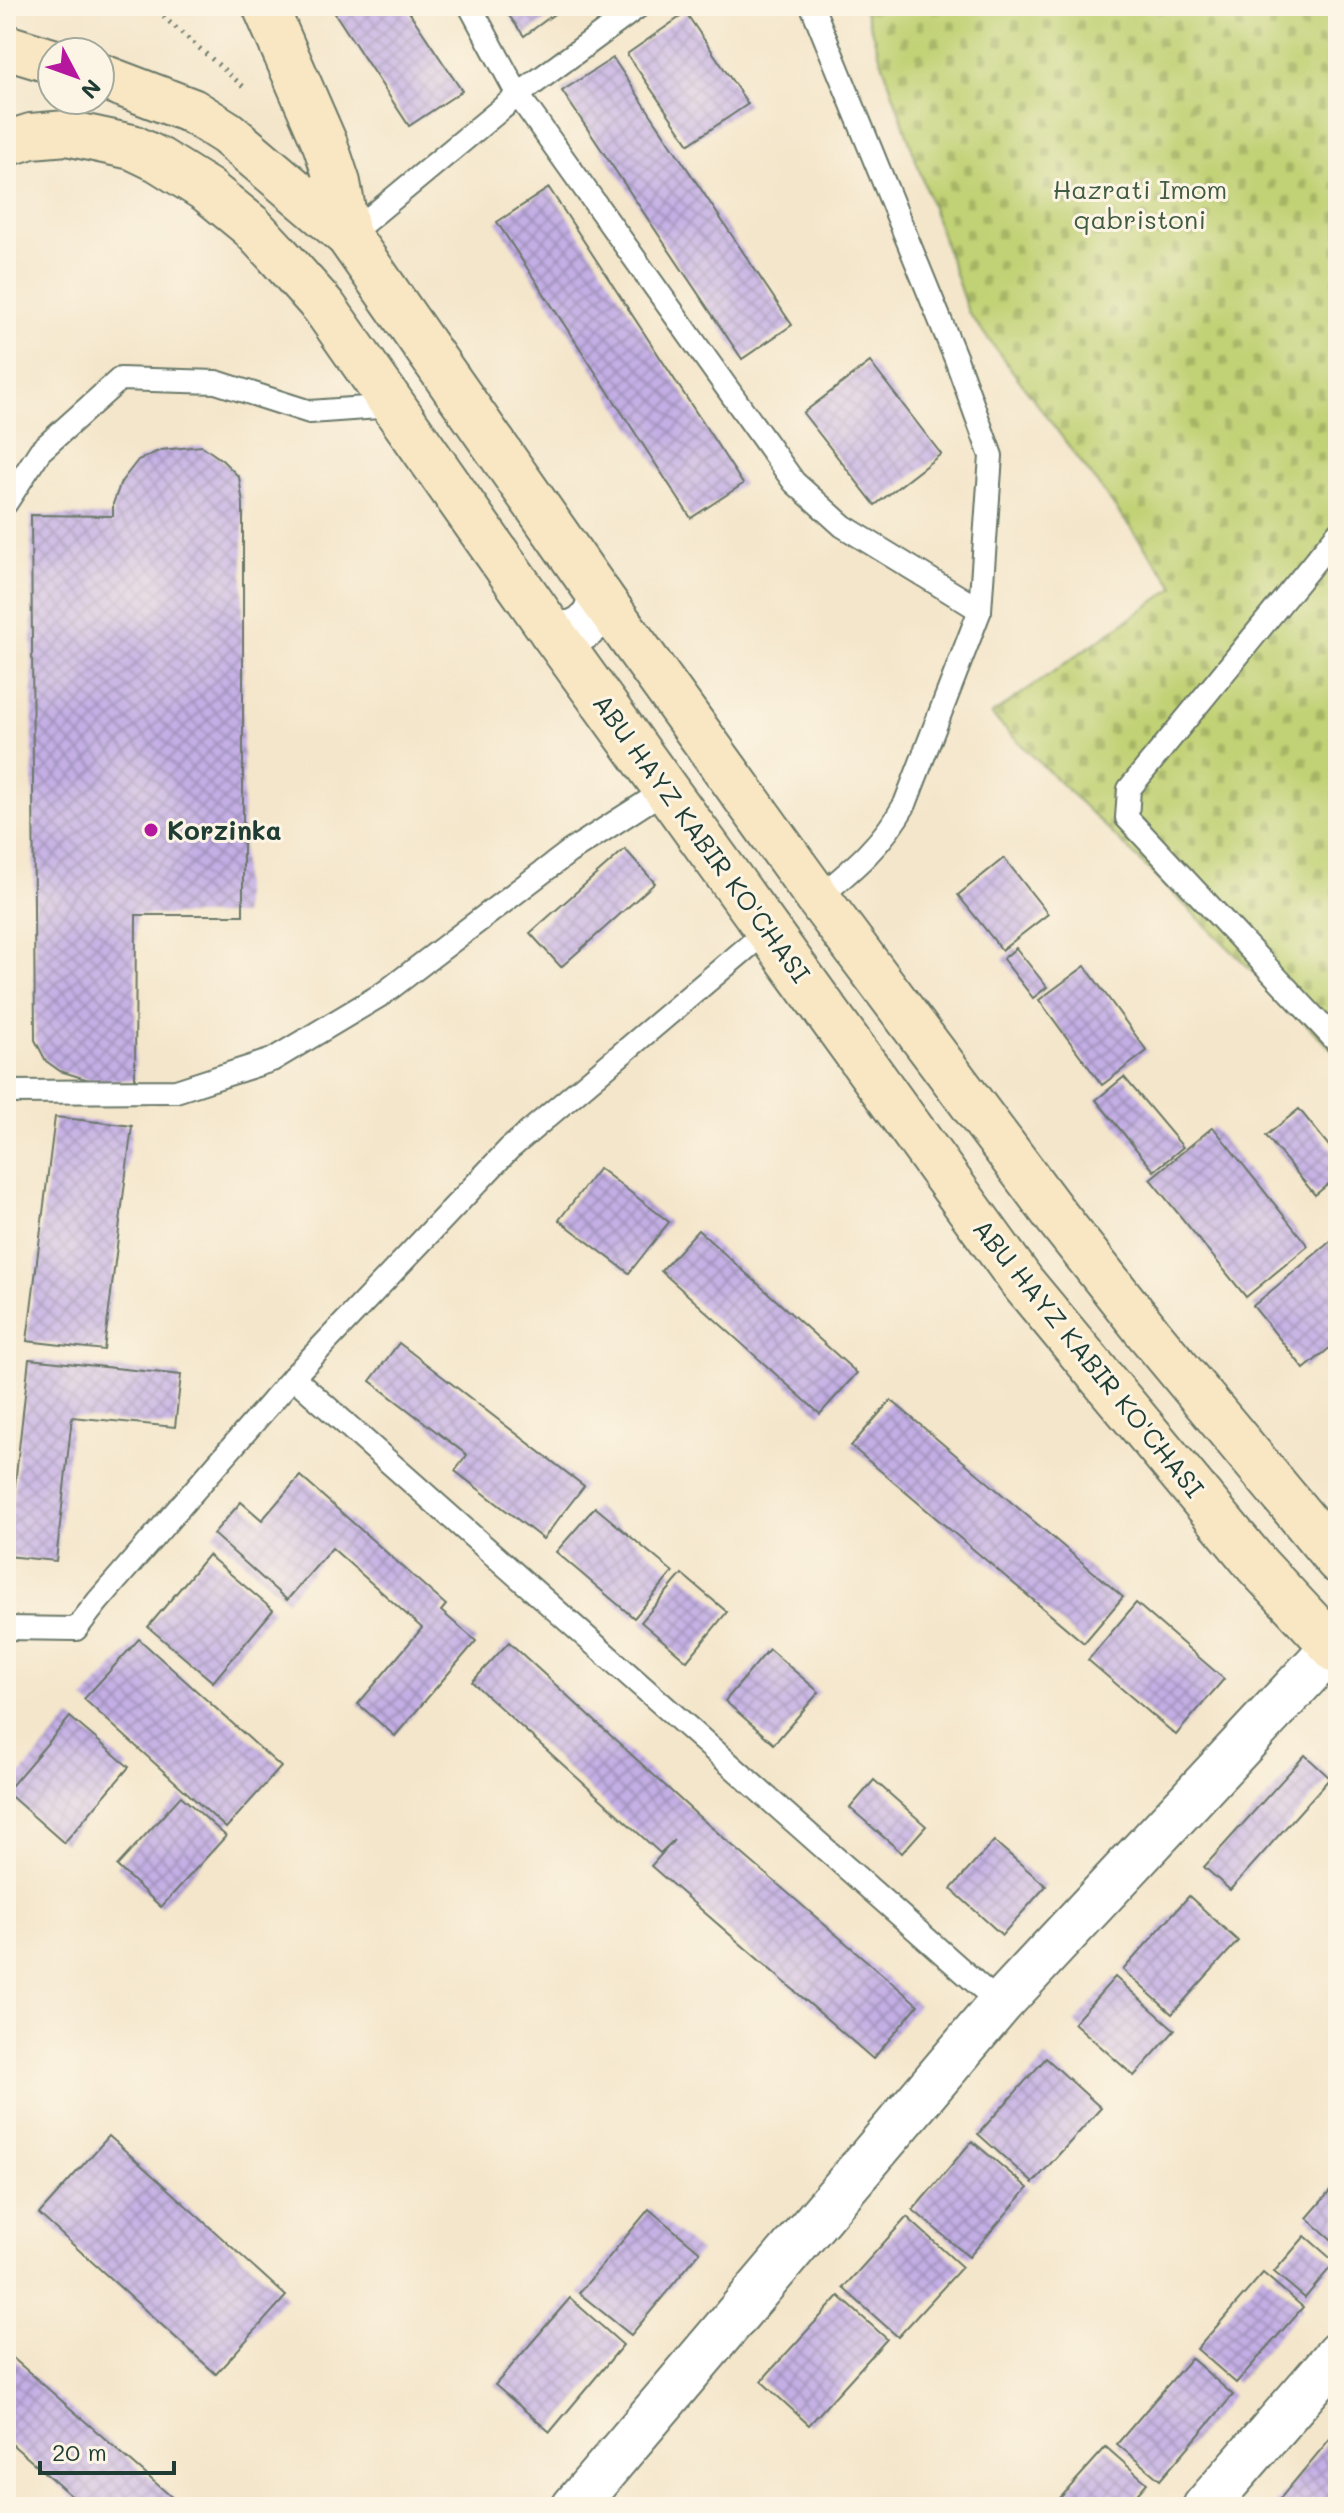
<svg xmlns="http://www.w3.org/2000/svg" width="1344" height="2513" font-family="Mali,sans-serif">
  <style>
    .cemetery { fill: url(#cemetery-stones); stroke: #708754; stroke-width: 2 }
    .building { fill: url(#building-cross-hatch) }
    .lines { fill: none; stroke-linecap: round; stroke-linejoin: round }
    .service-casing { stroke: #6a7869; stroke-width: 26 }
    .minor-casing { stroke: #6a7869; stroke-width: 48 }
    .secondary-casing { stroke: #6a7869; stroke-width: 48 }
    .path { stroke: #6a7869; stroke-width: 5; stroke-dasharray: 2 6; stroke-linecap: butt }
    .service { stroke: #fff; stroke-width: 22 }
    .minor { stroke: #fff; stroke-width: 44 }
    .secondary { stroke: #f9e7c3; stroke-width: 44 }
    .poi-dot { fill: #b5179e; stroke: #fcf5e5; stroke-width: 3 }
    .labels { text-anchor: middle; dominant-baseline: central; stroke-width: 6; stroke-linejoin: round; paint-order: stroke }
    .park-label { font-size: 26px; fill: #3f5b41; stroke: #fcf5e5 }
    .poi-label { font-size: 26px; font-weight: bold; fill: #1f3d34; stroke: #fcf5e5; text-anchor: start }
    .street-label { font-size: 26px; fill: #1f3d34; stroke: #fcf5e5 }
  </style>
  <defs>
    <pattern id="cemetery-stones" width="16" height="16" patternUnits="userSpaceOnUse" patternTransform="scale(2)"><rect width="16" height="16" fill="#c1d174"/><path d="M2 7V4a2 2 0 0 1 4 0v3zM10 15v-3a2 2 0 0 1 4 0v3z" fill="#a5b465"/></pattern>
    <pattern id="building-cross-hatch" width="8" height="8" patternUnits="userSpaceOnUse" patternTransform="scale(2)"><rect width="8" height="8" fill="#c4afe5"/><path d="M0 0l8 8M0 8l8-8" fill="none" stroke="#9f90ba"/></pattern>
  </defs>
  <rect width="100%" height="100%" fill="#fcf5e5"/>
  <filter id="ink" filterUnits="userSpaceOnUse"><feTurbulence type="fractalNoise" baseFrequency=".0125" numOctaves="2"/><feDisplacementMap in="SourceGraphic" scale="16" xChannelSelector="R" yChannelSelector="G"/><feConvolveMatrix kernelMatrix="1 2 1 2 8 2 1 2 1" color-interpolation-filters="sRGB"/></filter>
  <filter id="wash" filterUnits="userSpaceOnUse"><feTurbulence type="fractalNoise" baseFrequency=".006" numOctaves="4" result="noise"/><feDisplacementMap in="SourceGraphic" scale="32" xChannelSelector="R" yChannelSelector="G"/><feGaussianBlur stdDeviation="1.8" result="paint"/><feColorMatrix in="noise" values="0 0 0 0 0 0 0 0 0 0 0 0 0 0 0 0 0 1.4 0 .05"/><feComposite in="paint" operator="in"/></filter>
  <g filter="url(#wash)">
    <rect width="100%" height="100%" fill="#f4e6cb"/>
    <path class="cemetery" d="M863,6H1338V1055L991,715L1175,587L968,312Z"/>
    <g id="blocks">
      <g class="building">
        <path d="M330,6H405L462,91L409,126Z"/>
        <path d="M502,6H565L524,36Z"/>
        <path d="M686,13L748,104L689,144L627,54Z"/>
        <path d="M613,58L792,325L742,359L562,91Z"/>
        <path d="M549,188L743,484L691,518L497,222Z"/>
        <path d="M870,362L941,454L875,505L803,413Z"/>
        <path d="M202,446L222,460L239,477L243,504V915H136L135,1080H89L60,1071L46,1061L35,1040L31,515L113,516V504L121,482L138,460L161,450Z"/>
        <path d="M625,849L655,883L561,967L530,933Z"/>
        <path d="M1004,858L1048,914L1002,950L958,895Z"/>
        <path d="M1016,948L1047,987L1033,998L1003,959Z"/>
        <path d="M1085,966L1147,1051L1102,1085L1039,1000Z"/>
        <path d="M1124,1077L1183,1147L1154,1171L1096,1100Z"/>
        <path d="M1299,1109L1338,1157V1176L1315,1195L1266,1136Z"/>
        <path d="M55,1117L132,1126L104,1350L27,1341Z"/>
        <path d="M1213,1127L1308,1246L1246,1297L1150,1179Z"/>
        <path d="M599,1168L669,1222L629,1273L559,1220Z"/>
        <path d="M698,1230L857,1373L820,1414L661,1271Z"/>
        <path d="M1338,1235V1341L1304,1369L1253,1306Z"/>
        <path d="M399,1343L584,1486L543,1539L455,1471L467,1455L370,1381Z"/>
        <path d="M29,1359L181,1375L175,1427L72,1417L56,1561L7,1556Z"/>
        <path d="M891,1400L1123,1597L1084,1643L851,1446Z"/>
        <path d="M300,1476L446,1605L441,1611L476,1641L395,1736L358,1704L422,1628L332,1548L287,1600L213,1534L241,1502L262,1520Z"/>
        <path d="M595,1507L673,1572L634,1618L556,1552Z"/>
        <path d="M208,1555L273,1610L213,1682L148,1627Z"/>
        <path d="M682,1574L727,1612L687,1661L641,1622Z"/>
        <path d="M1136,1603L1224,1679L1176,1735L1088,1660Z"/>
        <path d="M139,1639L281,1767L226,1828L84,1699Z"/>
        <path d="M509,1642L696,1814L918,2005L873,2059L651,1866L674,1840L660,1853L472,1682Z"/>
        <path d="M769,1649L819,1692L774,1744L725,1701Z"/>
        <path d="M70,1717L129,1767L64,1843L6,1792Z"/>
        <path d="M1305,1755L1330,1778L1230,1890L1204,1867Z"/>
        <path d="M874,1780L926,1826L902,1853L850,1808Z"/>
        <path d="M181,1796L226,1836L161,1907L117,1866Z"/>
        <path d="M994,1841L1046,1886L1002,1935L951,1889Z"/>
        <path d="M1189,1896L1238,1941L1172,2014L1123,1970Z"/>
        <path d="M1115,1977L1175,2030L1134,2076L1074,2023Z"/>
        <path d="M1046,2058L1101,2108L1033,2183L978,2134Z"/>
        <path d="M109,2136L286,2296L216,2374L39,2214Z"/>
        <path d="M972,2141L1028,2188L969,2257L913,2210Z"/>
        <path d="M1338,2182V2245L1307,2218Z"/>
        <path d="M649,2209L700,2252L631,2335L579,2293Z"/>
        <path d="M907,2217L962,2267L898,2337L843,2288Z"/>
        <path d="M1305,2236L1335,2262L1305,2298L1274,2272Z"/>
        <path d="M1263,2273L1303,2307L1236,2383L1197,2349Z"/>
        <path d="M839,2296L887,2339L809,2425L761,2381Z"/>
        <path d="M570,2298L623,2345L550,2432L495,2385Z"/>
        <path d="M6,2352L183,2507H84L6,2439Z"/>
        <path d="M1191,2358L1233,2395L1160,2480L1117,2444Z"/>
        <path d="M1338,2429V2507H1273Z"/>
        <path d="M1106,2447L1147,2483L1126,2507H1052Z"/>
      </g>
    </g>
  </g>
  <g filter="url(#ink)">
    <use href="#blocks" fill-opacity="0" stroke="#6a7869" stroke-width="2"/>
    <g class="lines">
      <defs>
        <g id="service">
          <path d="M470,6L518,95L794,482L843,526L980,610"/>
          <path d="M812,6L956,359L991,456L980,610L905,804C882,845 854,868 818,898"/>
          <path d="M348,236L518,95L639,6"/>
          <path d="M6,503L40,451L120,379L216,382L310,412L393,406"/>
          <path d="M1338,533L1129,789L1127,818L1338,1043"/>
          <path d="M6,1092L176,1091L272,1060L384,993L569,852L667,789"/>
          <path d="M293,1377L1000,2004"/>
          <path d="M6,1628L76,1629L98,1601L293,1377L509,1149L769,929"/>
        </g>
        <g id="minor">
          <path d="M552,632C579,638 597,622 600,596"/>
          <path d="M574,2507L1000,2004L1333,1647"/>
          <path d="M1205,2507L1338,2354"/>
        </g>
        <g id="secondary">
          <path d="M265,6L325,144L338,183L348,236"/>
          <path d="M6,47L52,61"/>
          <path d="M100,76L192,111L227,133L348,236L600,596L818,898L1056,1216L1150,1335L1338,1561"/>
          <path d="M6,144L31,136L67,133L132,147L159,160L207,190L251,226L277,254L324,307L552,632L1022,1282L1257,1565L1338,1652"/>
        </g>
      </defs>
      <use href="#service" class="service-casing"/>
      <use href="#minor" class="minor-casing"/>
      <use href="#secondary" class="secondary-casing"/>
      <path class="path" d="M151,6L244,87"/>
      <use href="#service" class="service"/>
      <use href="#minor" class="minor"/>
      <use href="#secondary" class="secondary"/>
    </g>
  </g>
  <circle class="poi-dot" cx="151" cy="830" r="8"/>
  <g class="labels">
    <g class="park-label">
      <text x="1140" y="189">Hazrati Imom<tspan x="1140" dy="30">qabristoni</tspan></text>
    </g>
    <g class="poi-label">
      <text x="167" y="830">Korzinka</text>
    </g>
    <g class="street-label">
      <text transform="translate(702 838) rotate(54)">ABU HAYZ KABIR KO'CHASI</text>
      <text transform="translate(1089 1358) rotate(51)">ABU HAYZ KABIR KO'CHASI</text>
    </g>
  </g>
  <rect width="1344" height="2513" fill="none" stroke="#fcf5e5" stroke-width="32"/>
  <g transform="translate(76 76) rotate(131)"><circle r="38" fill="#fcf5e5" stroke="#a4ab9e" stroke-width="2"/>
  <path d="M0-6L14 30L0 20L-14 30Z" fill="#b5179e"/>
  <text y="-12" font-size="22" font-weight="bold" text-anchor="middle" fill="#1f3d34">N</text>
  </g>
  <path d="M40 2461v12h134v-12" fill="none" stroke="#1f3d34" stroke-width="4"/>
  <text x="52" y="2461" font-size="24" fill="#1f3d34" stroke="#fcf5e5" stroke-width="6" paint-order="stroke">20 m</text>
</svg>
